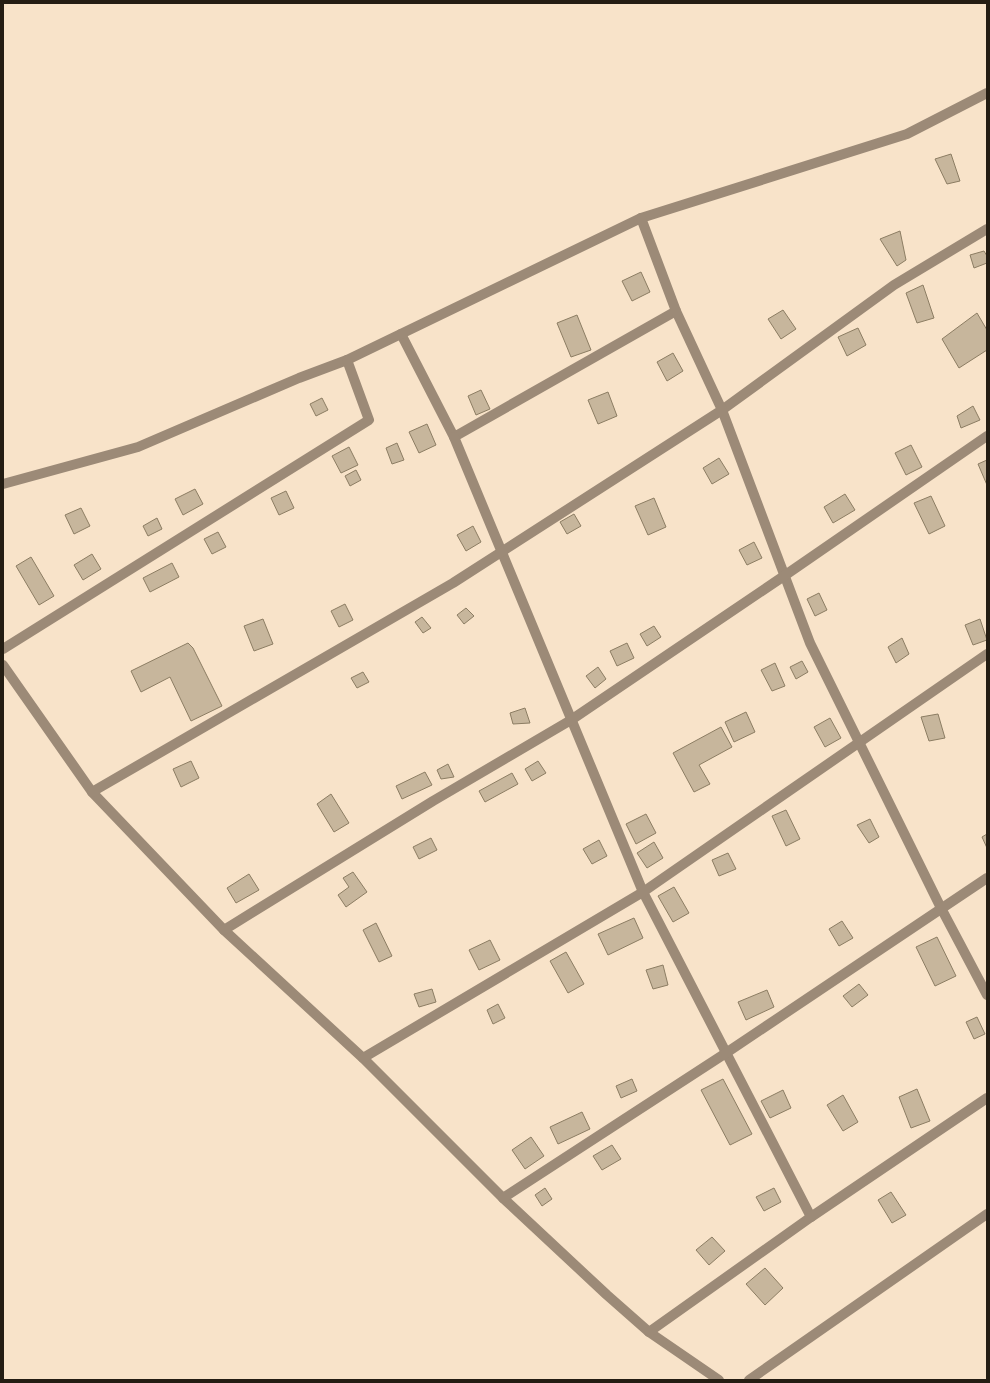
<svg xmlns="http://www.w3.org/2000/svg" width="990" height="1383" font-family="'Asap Condensed',sans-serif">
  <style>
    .building { fill: #c7b69c; stroke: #8c7d63 }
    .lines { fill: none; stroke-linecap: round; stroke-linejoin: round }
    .minor { stroke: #9c8a77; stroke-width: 10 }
  </style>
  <rect width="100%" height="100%" fill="#f8e3c9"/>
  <g class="building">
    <path d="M951,154L960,181L947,184L935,159Z"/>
    <path d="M900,231L906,260L897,266L880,239Z"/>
    <path d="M984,251L987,256V263L974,268L970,255Z"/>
    <path d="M641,272L650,292L632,301L622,281Z"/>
    <path d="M923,285L934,318L917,323L906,293Z"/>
    <path d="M783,310L796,329L781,339L768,319Z"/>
    <path d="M977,313L987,330V350L959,368L942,339Z"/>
    <path d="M577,315L591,350L571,357L557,323Z"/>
    <path d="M858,328L866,345L847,356L838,337Z"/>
    <path d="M673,353L683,371L667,381L657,362Z"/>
    <path d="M481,390L490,409L476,415L468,396Z"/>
    <path d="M608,392L617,416L598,424L588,400Z"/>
    <path d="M322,398L328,410L316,416L310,404Z"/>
    <path d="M973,406L980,420L961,428L957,416Z"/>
    <path d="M427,424L436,445L419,453L409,432Z"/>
    <path d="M397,443L404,460L392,464L386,448Z"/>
    <path d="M911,445L922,467L906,475L895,453Z"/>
    <path d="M349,447L358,465L341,473L332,456Z"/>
    <path d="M719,458L729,474L712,484L703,468Z"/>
    <path d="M987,460V485L978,464Z"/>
    <path d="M356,470L361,480L350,486L345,476Z"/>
    <path d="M195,489L203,504L183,515L175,499Z"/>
    <path d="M286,491L294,508L279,515L271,498Z"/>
    <path d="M845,494L855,510L833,523L824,507Z"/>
    <path d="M931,496L945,526L929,534L914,503Z"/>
    <path d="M654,498L666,527L648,535L635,506Z"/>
    <path d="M81,508L90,526L74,534L65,515Z"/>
    <path d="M574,514L581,526L567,534L560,522Z"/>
    <path d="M157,518L162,529L148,536L143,526Z"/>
    <path d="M473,526L481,542L466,551L457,535Z"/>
    <path d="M218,532L226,547L212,554L204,539Z"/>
    <path d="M754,542L762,558L747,565L739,550Z"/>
    <path d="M92,554L101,569L83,580L74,565Z"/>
    <path d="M31,557L54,596L39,605L16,566Z"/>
    <path d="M172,563L179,577L150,592L143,578Z"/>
    <path d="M819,593L827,610L815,616L807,599Z"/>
    <path d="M345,604L353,620L339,627L331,611Z"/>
    <path d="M466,608L474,616L464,624L457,615Z"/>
    <path d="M422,617L431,628L423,633L415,622Z"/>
    <path d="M263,619L273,644L254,651L244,626Z"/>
    <path d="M980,619L987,640L973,645L965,625Z"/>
    <path d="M654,626L661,637L647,646L640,634Z"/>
    <path d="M902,638L909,654L896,663L888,647Z"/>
    <path d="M188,643L193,648L222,706L191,721L170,677L141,692L131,671Z"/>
    <path d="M627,643L634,658L617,666L610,651Z"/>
    <path d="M802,661L808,672L796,679L790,667Z"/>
    <path d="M775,663L785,686L772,691L761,670Z"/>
    <path d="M598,667L606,679L595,688L586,676Z"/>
    <path d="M363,672L369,682L357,688L351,678Z"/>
    <path d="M525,708L530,723L513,724L510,713Z"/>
    <path d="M746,712L755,732L734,742L725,722Z"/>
    <path d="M938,714L945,738L929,741L921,717Z"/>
    <path d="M830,718L841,738L825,747L814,727Z"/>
    <path d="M721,727L732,747L699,765L710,784L694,792L673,753Z"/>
    <path d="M191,761L199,778L181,787L173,769Z"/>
    <path d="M538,761L546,773L532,781L525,769Z"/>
    <path d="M448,764L454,777L441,779L437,770Z"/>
    <path d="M425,772L432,785L402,799L396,786Z"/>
    <path d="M512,773L518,784L485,802L479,791Z"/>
    <path d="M331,794L349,823L334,832L317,804Z"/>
    <path d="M786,810L800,839L786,846L772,816Z"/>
    <path d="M646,814L656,833L636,844L626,824Z"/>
    <path d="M870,819L879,837L869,843L857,825Z"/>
    <path d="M987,834V848L982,837Z"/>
    <path d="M431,838L437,850L419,859L413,847Z"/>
    <path d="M599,840L607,856L592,864L583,849Z"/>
    <path d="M654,842L663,858L647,868L637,853Z"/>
    <path d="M728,853L736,869L719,876L712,860Z"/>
    <path d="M353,872L367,892L346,907L338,895L349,887L343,878Z"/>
    <path d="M249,874L259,890L236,903L227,888Z"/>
    <path d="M674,887L689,913L673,922L658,896Z"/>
    <path d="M634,918L643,938L608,955L598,934Z"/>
    <path d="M842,921L853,938L839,946L829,929Z"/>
    <path d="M376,923L392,956L379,962L363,930Z"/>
    <path d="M937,937L956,976L935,986L916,947Z"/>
    <path d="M490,940L500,960L479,970L469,950Z"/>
    <path d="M566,952L584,984L568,993L550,961Z"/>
    <path d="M663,965L668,985L653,989L646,970Z"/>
    <path d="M859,984L868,995L852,1007L843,996Z"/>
    <path d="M432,989L436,1002L419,1007L414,994Z"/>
    <path d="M767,990L774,1007L746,1020L738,1002Z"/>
    <path d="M498,1004L505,1018L493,1024L487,1010Z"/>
    <path d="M977,1017L985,1034L974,1039L966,1022Z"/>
    <path d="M632,1079L637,1091L621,1098L616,1086Z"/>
    <path d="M723,1079L752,1134L730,1145L701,1090Z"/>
    <path d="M917,1089L930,1121L911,1128L899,1097Z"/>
    <path d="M783,1090L791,1108L770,1118L761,1101Z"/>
    <path d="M843,1095L858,1122L843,1131L827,1105Z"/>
    <path d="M582,1112L590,1129L558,1144L550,1127Z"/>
    <path d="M531,1137L544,1156L525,1169L512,1150Z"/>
    <path d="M612,1145L621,1159L602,1170L593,1156Z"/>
    <path d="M545,1188L552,1199L542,1206L535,1195Z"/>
    <path d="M774,1188L781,1202L764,1211L756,1197Z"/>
    <path d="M891,1192L906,1215L892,1223L878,1200Z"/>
    <path d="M712,1237L725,1251L709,1265L696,1250Z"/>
    <path d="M765,1268L783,1288L765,1305L746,1284Z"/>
  </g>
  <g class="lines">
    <g class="minor">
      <path d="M987,229L894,285L722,410L810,643L941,908L987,995"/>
      <path d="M401,334L454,437L676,311"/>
      <path d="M454,437L643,892L811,1217"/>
      <path d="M3,484L138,447L299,378L347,360L641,218L907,134L987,93"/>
      <path d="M3,649L369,420L347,360"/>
      <path d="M3,665L92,792L224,930L363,1058L503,1198L607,1295L649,1332L719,1380"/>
      <path d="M92,792L453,583L722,410L676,311L641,218"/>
      <path d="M224,930L433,801L571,720L784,576L987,436"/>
      <path d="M363,1058L643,892L987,654"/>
      <path d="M503,1198L726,1053L987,878"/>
      <path d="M649,1332L811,1217L987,1098"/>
      <path d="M749,1380L987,1214"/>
    </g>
  </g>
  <rect width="990" height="1383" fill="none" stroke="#241d13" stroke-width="8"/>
</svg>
